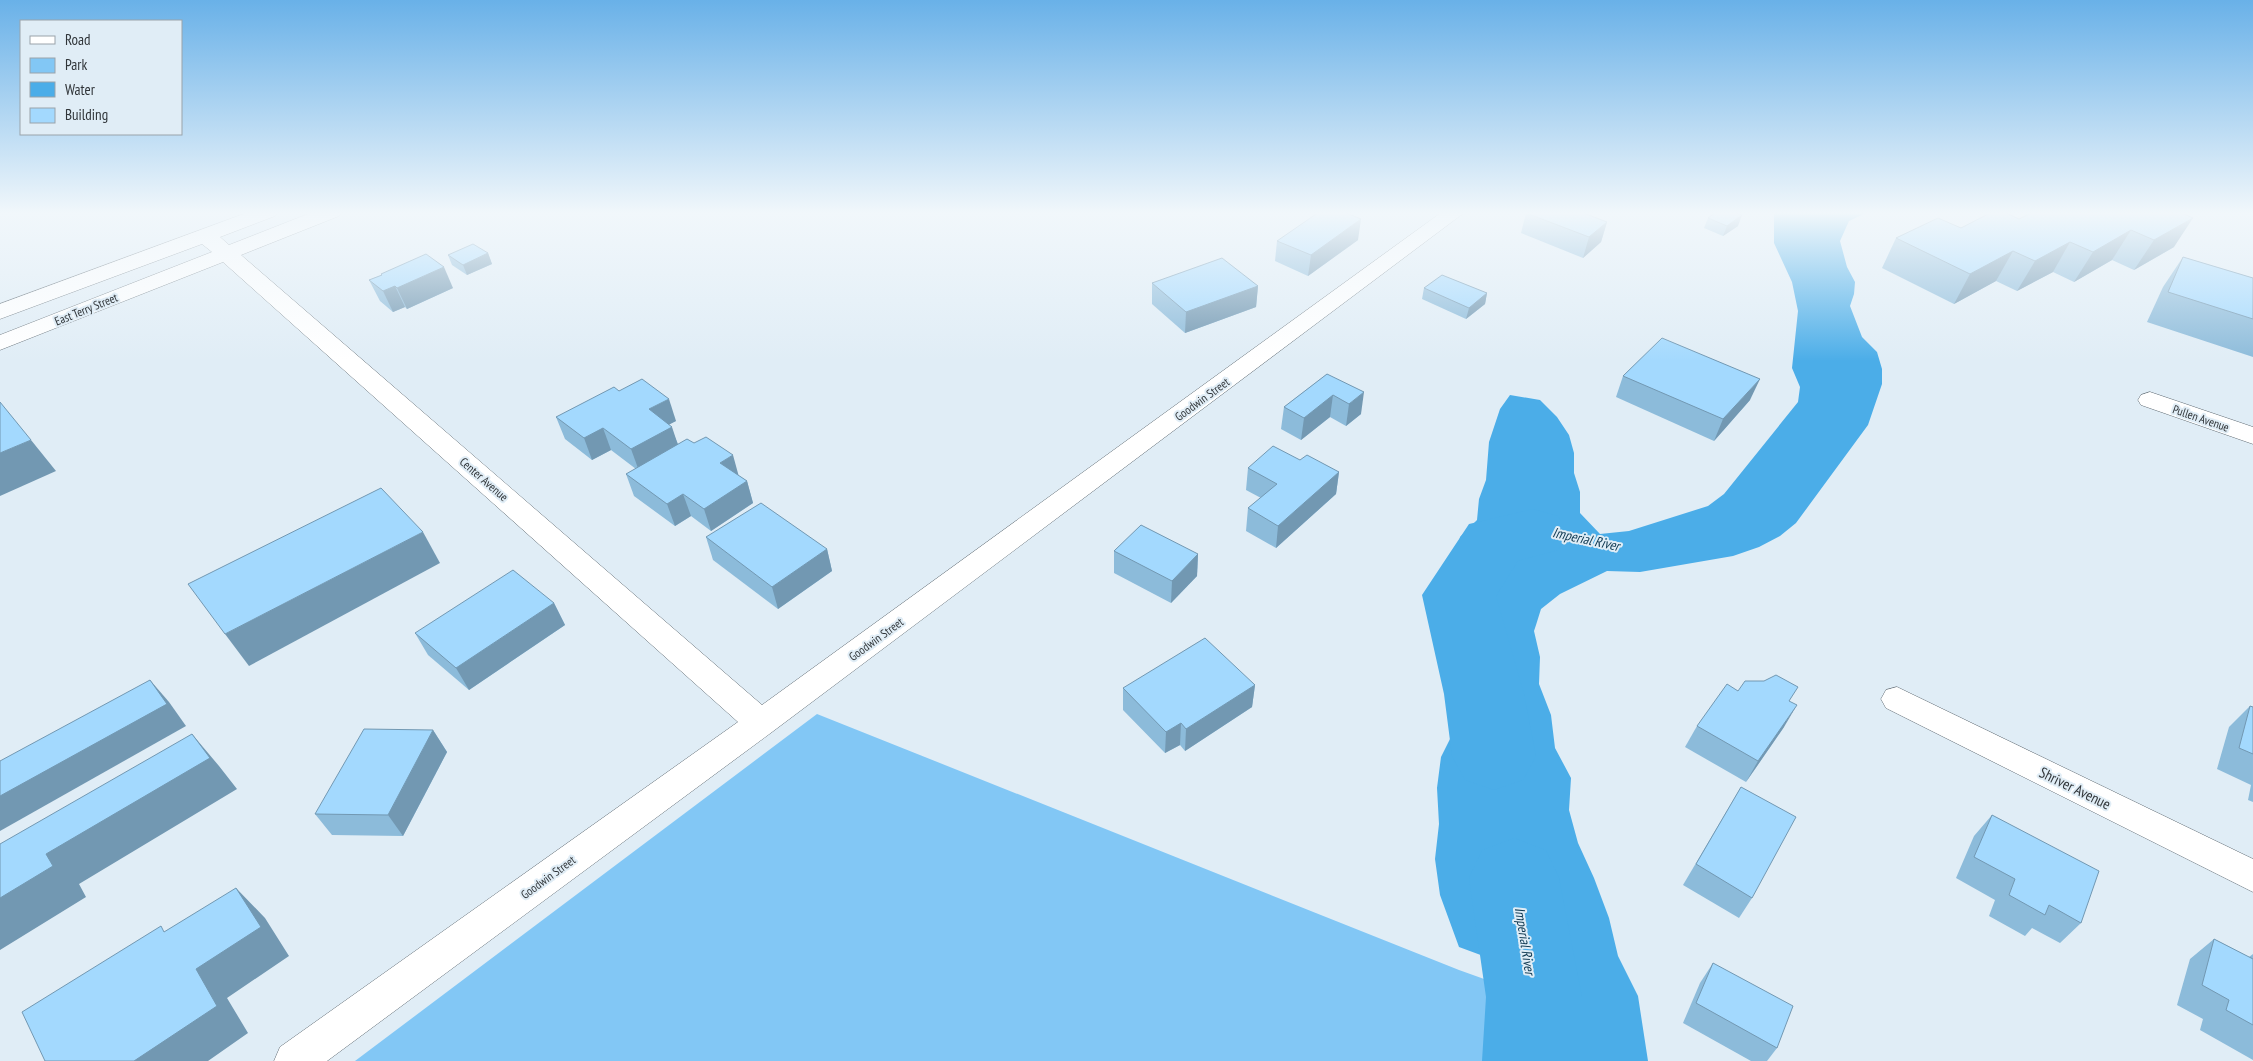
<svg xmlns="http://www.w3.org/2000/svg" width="2253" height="1061" font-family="'PT Sans Narrow',sans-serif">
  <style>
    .green { fill: #82c7f5 }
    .water { fill: #4bade8 }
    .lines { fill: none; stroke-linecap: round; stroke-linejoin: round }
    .river { fill: #4bade8; fill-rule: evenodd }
    .minor-casing { stroke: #606b73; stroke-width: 1 }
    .minor { fill: #fff; fill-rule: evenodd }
    .wall { fill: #8cbbda }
    .shaded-wall { fill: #7298b2 }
    .building { fill: #a3d9fe; stroke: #7298b2 }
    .labels { text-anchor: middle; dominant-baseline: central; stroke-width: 4; stroke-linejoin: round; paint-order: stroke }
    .street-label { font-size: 12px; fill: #303539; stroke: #e0edf6 }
    .water-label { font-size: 14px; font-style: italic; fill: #0f3951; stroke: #e0edf6 }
    .near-street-label { font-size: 15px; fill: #303539; stroke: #e0edf6 }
  </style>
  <rect width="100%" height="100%" fill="#e0edf6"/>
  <path class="green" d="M817,714L1459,970L1534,997L1532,1061H355Z"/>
  <path class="water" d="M1774,212H1868L1849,221L1840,241L1847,267L1855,282L1854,294L1850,306L1862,337L1877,352L1882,369V384L1868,425L1796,523L1780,536L1759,547L1733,556L1640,572L1607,571L1560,594L1541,609L1536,625L1534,631L1540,657L1539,684L1551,715L1555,748L1571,778L1569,810L1578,843L1594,878L1609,918L1618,956L1638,996L1648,1061H1559L1560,998L1555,990L1543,978L1459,947L1440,895L1435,859L1439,824L1437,788L1441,757L1453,733L1461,707L1474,684L1476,657L1457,560L1460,537L1477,520L1479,499L1486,480L1489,442L1500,409L1510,395L1540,400L1557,417L1569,435L1574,453V473L1580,492V513L1600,534L1629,531L1708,506L1724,494L1798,402L1800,387L1792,368L1798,311L1792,282L1774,243Z"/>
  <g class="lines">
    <g class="river">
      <path d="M1533,509L1558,516L1568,533L1558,550L1518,561L1496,596L1524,694L1536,756L1523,780L1494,790L1465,780L1452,756L1444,694L1422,595L1469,524Z"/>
      <path d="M1514,838L1546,850L1559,878L1582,997V1061H1482L1486,997L1469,878L1482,850Z"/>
    </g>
    <defs>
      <g id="minor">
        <path d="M249,212H278L275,216L220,237L229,245L313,212H342L339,216L241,255L762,705L1442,212H1465L772,732L327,1061H274L280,1047L738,722L223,262L0,350V335L212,252L202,244L0,319V304Z"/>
        <path d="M2150,392L2253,427V444L2141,405L2138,400L2141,395Z"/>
        <path d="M1897,687L2253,859V892L1886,708L1881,699L1886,690Z"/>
      </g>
    </defs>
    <use href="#minor" class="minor-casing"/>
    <use href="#minor" class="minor"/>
  </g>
  <g class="wall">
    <path d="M1706,212H1734L1738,226L1723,236L1704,228L1708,218L1714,214Z"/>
    <path d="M2180,212L2174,247L2134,270L2112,260L2074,282L2053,272L2017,291L1996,281L1954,304L1882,268L1896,238L2019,219Z"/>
    <path d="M1526,213L1607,222L1601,242L1583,258L1521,233Z"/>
    <path d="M1358,240L1308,276L1275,261L1277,241Z"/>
    <path d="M488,253L492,264L467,275L452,265L448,255Z"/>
    <path d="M2183,257L2253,278V357L2147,322L2163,287Z"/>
    <path d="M381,274L453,288L407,309L405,307L393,312L380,301L369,280L382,275Z"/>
    <path d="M1152,283L1258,286L1256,307L1185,333L1152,304Z"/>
    <path d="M1424,288L1487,293L1485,304L1466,319L1422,299Z"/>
    <path d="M1327,374L1361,414L1346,426L1330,417L1301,440L1281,429L1284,407Z"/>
    <path d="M1623,376L1750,400L1714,441L1616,397Z"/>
    <path d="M619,391L676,421L669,424L678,444L739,476L747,481L753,503L711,531L691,516L675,526L634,496L626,474L636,469L611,450L592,460L565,439L556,417Z"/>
    <path d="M1300,460L1339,472L1336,494L1276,548L1246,531L1248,508L1261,498L1246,490L1248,468Z"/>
    <path d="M706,537L827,549L832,571L778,609L713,560Z"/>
    <path d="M1114,551L1198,554L1197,576L1171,603L1114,573Z"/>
    <path d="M554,603L565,625L469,690L428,655L415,633Z"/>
    <path d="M1255,685L1252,707L1185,751L1180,745L1165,753L1123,710V688Z"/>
    <path d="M1738,691L1790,702L1784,727L1746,782L1685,747L1697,726Z"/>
    <path d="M2250,706L2253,707V802L2248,800L2251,785L2217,769L2229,727Z"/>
    <path d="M433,730L447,752L403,836L332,835L315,814Z"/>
    <path d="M1741,787L1752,898L1739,918L1683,885Z"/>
    <path d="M1992,815L2081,923L2060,943L2032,928L2025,936L1989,916L1995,900L1956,878L1974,836Z"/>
    <path d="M2214,939L2249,957L2253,954V1060L2200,1030L2203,1019L2177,1005L2190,959Z"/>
    <path d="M1713,963L1777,1048L1767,1061H1751L1683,1023L1700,983Z"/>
  </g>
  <g class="shaded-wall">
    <path d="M1742,215L1738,226L1723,236L1727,226Z"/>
    <path d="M2193,218L2174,247L2134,270L2154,240Z"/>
    <path d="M1361,219L1358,240L1308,276L1311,255Z"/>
    <path d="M1607,222L1601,242L1583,258L1589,237Z"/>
    <path d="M2131,230L2112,260L2074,282L2093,252Z"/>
    <path d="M2070,242L2053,272L2017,291L2035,261Z"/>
    <path d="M2013,251L1996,281L1954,304L1970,274Z"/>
    <path d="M488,253L492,264L467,275L463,265Z"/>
    <path d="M444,267L453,288L407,309L397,288Z"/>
    <path d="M395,286L405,307L393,312L383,291Z"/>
    <path d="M1258,286L1256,307L1185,333L1186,312Z"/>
    <path d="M1487,293L1485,304L1466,319L1469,308Z"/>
    <path d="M1760,379L1750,400L1714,441L1723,419Z"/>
    <path d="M1364,392L1361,414L1346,426L1349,404Z"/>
    <path d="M1333,395L1330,417L1301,440L1304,418Z"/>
    <path d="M669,399L676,421L657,431L649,409Z"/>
    <path d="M672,427L679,448L639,471L631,449Z"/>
    <path d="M603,428L611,450L592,460L584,438Z"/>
    <path d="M31,440L56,471L0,496V453Z"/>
    <path d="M733,455L739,477L720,463Z"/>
    <path d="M1339,472L1336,494L1276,548L1278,526Z"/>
    <path d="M747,481L753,503L711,531L704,509Z"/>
    <path d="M683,494L691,516L675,526L667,504Z"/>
    <path d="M423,532L440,563L249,666L225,634Z"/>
    <path d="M827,549L832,571L778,609L772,587Z"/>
    <path d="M1198,554L1197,576L1171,603L1172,581Z"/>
    <path d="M554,603L565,625L469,690L456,668Z"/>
    <path d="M150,680L169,702L186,726L0,831V796Z"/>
    <path d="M1255,685L1252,707L1185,751L1186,729Z"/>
    <path d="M1797,705L1784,727L1746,782L1758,761Z"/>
    <path d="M1181,723L1180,745L1165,753L1166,732Z"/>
    <path d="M433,730L447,752L403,836L388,815Z"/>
    <path d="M192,734L219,766L237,789L79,884L86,897L0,950V898L46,854Z"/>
    <path d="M236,888L265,918L289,956L227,998L248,1033L208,1061H134L196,969Z"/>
  </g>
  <g class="building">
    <path d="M1319,212H1344L1361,219L1311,255L1277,241Z"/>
    <path d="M1527,212H1581L1607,222L1589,237L1526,213Z"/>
    <path d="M1716,212H1734L1742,215L1727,226L1708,218Z"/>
    <path d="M1992,212H2004L2019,219L2033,212H2180L2193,218L2154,240L2131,230L2093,252L2070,242L2035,261L2013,251L1970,274L1896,238L1938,218L1961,228Z"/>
    <path d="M473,244L488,253L463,265L448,255Z"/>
    <path d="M426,254L444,267L397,288L395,286L383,291L369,280L382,275L381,274Z"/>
    <path d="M2183,257L2253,278V319L2168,292Z"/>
    <path d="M1222,258L1258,286L1186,312L1152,283Z"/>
    <path d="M1442,275L1487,293L1469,308L1424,288Z"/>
    <path d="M1662,338L1760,379L1723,419L1623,376Z"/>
    <path d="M1327,374L1364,392L1349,404L1333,395L1304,418L1284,407Z"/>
    <path d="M642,379L669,399L649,409L672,427L631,449L603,428L584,438L556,417L614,387L619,391Z"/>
    <path d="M0,402L31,440L0,453Z"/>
    <path d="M706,437L733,455L720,463L747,481L704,509L683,494L667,504L626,474L687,439L694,443Z"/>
    <path d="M1273,446L1300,460L1307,455L1339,472L1278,526L1248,508L1277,484L1248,468Z"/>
    <path d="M381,488L423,532L225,634L188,584Z"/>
    <path d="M761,503L827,549L772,587L706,537Z"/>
    <path d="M1141,525L1198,554L1172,581L1114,551Z"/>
    <path d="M513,570L554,603L456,668L415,633Z"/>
    <path d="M1205,638L1255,685L1186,729L1181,723L1166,732L1123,688Z"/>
    <path d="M1776,675L1798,687L1789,701L1797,705L1758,761L1697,726L1727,684L1738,691L1745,681H1764Z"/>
    <path d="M150,680L167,704L0,796V761Z"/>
    <path d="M2250,706L2253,707V754L2239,748Z"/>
    <path d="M364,729L433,730L388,815L315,814Z"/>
    <path d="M192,734L210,758L46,854L53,866L0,898V844Z"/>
    <path d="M1741,787L1796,817L1752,898L1696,864Z"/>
    <path d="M1992,815L2099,871L2081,923L2049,905L2045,915L2009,895L2015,879L1974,857Z"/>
    <path d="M236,888L261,927L196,969L217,1006L134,1061H45L22,1012L161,926L164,932Z"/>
    <path d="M2214,939L2253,959V1025L2226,1010L2229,1000L2202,985Z"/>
    <path d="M1713,963L1793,1006L1777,1048L1696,1003Z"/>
  </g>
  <linearGradient id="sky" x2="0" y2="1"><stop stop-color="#69b1e8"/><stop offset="0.59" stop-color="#f1f7fb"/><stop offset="1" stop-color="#f1f7fb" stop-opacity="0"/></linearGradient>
  <rect width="2253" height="361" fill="url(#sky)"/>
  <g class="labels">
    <g class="street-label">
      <text transform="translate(86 309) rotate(-22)">East Terry Street</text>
      <text transform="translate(1202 399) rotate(-36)">Goodwin Street</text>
      <text transform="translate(2201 418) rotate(19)">Pullen Avenue</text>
      <text transform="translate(484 479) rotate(41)">Center Avenue</text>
      <text transform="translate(876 639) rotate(-36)">Goodwin Street</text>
      <text transform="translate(548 877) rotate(-36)">Goodwin Street</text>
    </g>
    <g class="water-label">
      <text transform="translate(1586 539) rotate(12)">Imperial River</text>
      <text transform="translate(1525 941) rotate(81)">Imperial River</text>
    </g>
    <g class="near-street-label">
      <text transform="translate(2075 788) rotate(26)">Shriver Avenue</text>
    </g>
  </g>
  <rect x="20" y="20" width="162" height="115" fill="#e0edf6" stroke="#9aa3aa"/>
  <rect x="30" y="36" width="25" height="8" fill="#ffffff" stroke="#9aa3aa"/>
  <text x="65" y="45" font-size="15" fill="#303539">Road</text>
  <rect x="30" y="58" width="25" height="15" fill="#82c7f5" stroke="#9aa3aa"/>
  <text x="65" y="70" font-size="15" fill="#303539">Park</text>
  <rect x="30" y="82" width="25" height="15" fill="#4bade8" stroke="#9aa3aa"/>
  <text x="65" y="95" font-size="15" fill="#303539">Water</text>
  <rect x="30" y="108" width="25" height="15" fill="#a3d9fe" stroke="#9aa3aa"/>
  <text x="65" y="120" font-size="15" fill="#303539">Building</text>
</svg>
